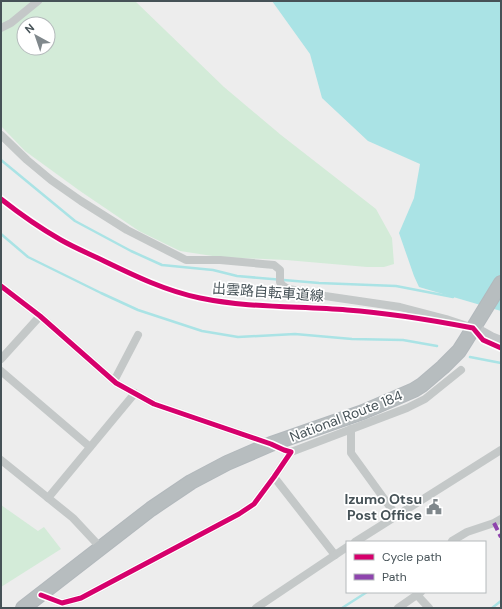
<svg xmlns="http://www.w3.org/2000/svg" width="502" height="609" font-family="'DM Sans','Noto Sans JP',sans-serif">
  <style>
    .green { fill: #d3ebd8; fill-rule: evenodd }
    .water { fill: #aae3e5 }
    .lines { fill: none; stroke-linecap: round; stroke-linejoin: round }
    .stream { stroke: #aae3e5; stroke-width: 2.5 }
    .highway-casing { stroke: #b2b8bc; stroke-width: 16 }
    .street { stroke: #c4c8c8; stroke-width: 8 }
    .primary { stroke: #c2c6c8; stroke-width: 12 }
    .highway { stroke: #b7bdbf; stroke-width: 14 }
    .quiet { stroke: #8e44ad; stroke-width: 4; stroke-dasharray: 8 4; stroke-linecap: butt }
    .cycleway-casing { stroke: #fff; stroke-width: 8 }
    .cycleway { stroke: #d6006c; stroke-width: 5 }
    .labels { text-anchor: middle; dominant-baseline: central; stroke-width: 3.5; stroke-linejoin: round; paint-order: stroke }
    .street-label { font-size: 14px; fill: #465257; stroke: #fff }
    .poi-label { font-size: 14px; font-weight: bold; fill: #465257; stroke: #fff; text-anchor: end }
  </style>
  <rect width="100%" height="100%" fill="#ededed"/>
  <g class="green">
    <path d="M1,1H135L224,87L281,135L376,209L392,238L394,264L384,267H367L286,260L219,257L180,251L139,231L80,191L25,151L1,126ZM24,24H48V48H24Z"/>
    <path d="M1,505L38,531L44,527L61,549L1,587Z"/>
  </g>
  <path class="water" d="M272,1H501V311L419,287L414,276L399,233L414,198L420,164L368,141L322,98L310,54Z"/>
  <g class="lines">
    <g class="stream">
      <path d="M1,160L75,221L131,251L162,265L213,270L237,276L319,283L396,286L453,297"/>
      <path d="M1,234L28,257L101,293L138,310L202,331L238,337L295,334L352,339L403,340L437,346"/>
      <path d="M470,357L501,363"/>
      <path d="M342,608L367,592"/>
      <path d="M492,608L501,601"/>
    </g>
    <defs>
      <path id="highway" d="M23,608L151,509L191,482L227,463L271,444L363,412L414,390L422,385L443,367L459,351L466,340L501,283"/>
    </defs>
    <use href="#highway" class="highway-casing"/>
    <g class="street">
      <path d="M1,28L11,23L38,1"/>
      <path d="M1,135L27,160L51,180L81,201L127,230L186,260H220L274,265L280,270V282L282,285L288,289L313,293L325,296L400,307L446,319L473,328"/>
      <path d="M1,286L40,316L116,383L154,404L271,444L284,450L291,452L274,477L254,504L239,514L81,598L62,603L41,595"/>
      <path d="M1,359L40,316"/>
      <path d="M1,371L90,447"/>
      <path d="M114,381L138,335"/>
      <path d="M351,429V453L393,511L394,517"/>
      <path d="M291,452L407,408L425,399L461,370"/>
      <path d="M1,460L73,518L101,548"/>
      <path d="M274,477L335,555"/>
      <path d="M48,498L135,393"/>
      <path d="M355,542L501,450"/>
      <path d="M453,542L452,541L467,532L494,523L501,519"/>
      <path d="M417,595L429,608"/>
      <path d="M256,608L347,547"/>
      <path d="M398,608L421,592"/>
    </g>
    <path class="primary" d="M473,328L491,338L501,342"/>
    <use href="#highway" class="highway"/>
    <path class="quiet" d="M494,523L501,537"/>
    <defs>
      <g id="cycleway">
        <path d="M1,199C20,214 40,228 61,240C75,248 90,254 104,261C135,276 166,291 200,298C248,308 298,306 347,310C390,313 431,320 473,328L483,340L501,348"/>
        <path d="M1,286L40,316L116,383L154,404L271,444L284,450L291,452L274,477L254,504L239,514L81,598L62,603L41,595"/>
      </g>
    </defs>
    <use href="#cycleway" class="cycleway-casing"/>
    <use href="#cycleway" class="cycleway"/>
  </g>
  <defs>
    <symbol id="civic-bare" viewBox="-9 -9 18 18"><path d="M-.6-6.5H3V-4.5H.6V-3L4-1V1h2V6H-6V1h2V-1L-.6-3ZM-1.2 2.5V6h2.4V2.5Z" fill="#80888c" stroke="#fff" stroke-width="2.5" paint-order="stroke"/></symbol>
  </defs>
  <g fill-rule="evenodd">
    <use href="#civic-bare" x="423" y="496" width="22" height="22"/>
  </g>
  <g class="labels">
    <g class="street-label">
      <text transform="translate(268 292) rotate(4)">出雲路自転車道線</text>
      <text transform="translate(346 416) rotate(-21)">National Route 184</text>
    </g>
    <g class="poi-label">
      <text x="422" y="499">Izumo Otsu<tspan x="422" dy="16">Post Office</tspan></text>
    </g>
  </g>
  <rect width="502" height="609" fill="none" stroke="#465257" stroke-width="4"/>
  <rect x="346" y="541" width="140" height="52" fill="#ffffff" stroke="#b5babc"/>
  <rect x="354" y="554" width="20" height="6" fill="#d6006c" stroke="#b5babc"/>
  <text x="382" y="561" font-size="12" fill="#465257">Cycle path</text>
  <rect x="354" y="574" width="20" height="6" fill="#8e44ad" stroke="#b5babc"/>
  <text x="382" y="581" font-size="12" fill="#465257">Path</text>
  <g transform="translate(36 36) rotate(320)"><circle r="19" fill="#ffffff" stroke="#b5babc"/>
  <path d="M0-3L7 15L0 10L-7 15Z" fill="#80888c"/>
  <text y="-6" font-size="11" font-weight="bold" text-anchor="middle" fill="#465257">N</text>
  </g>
</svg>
